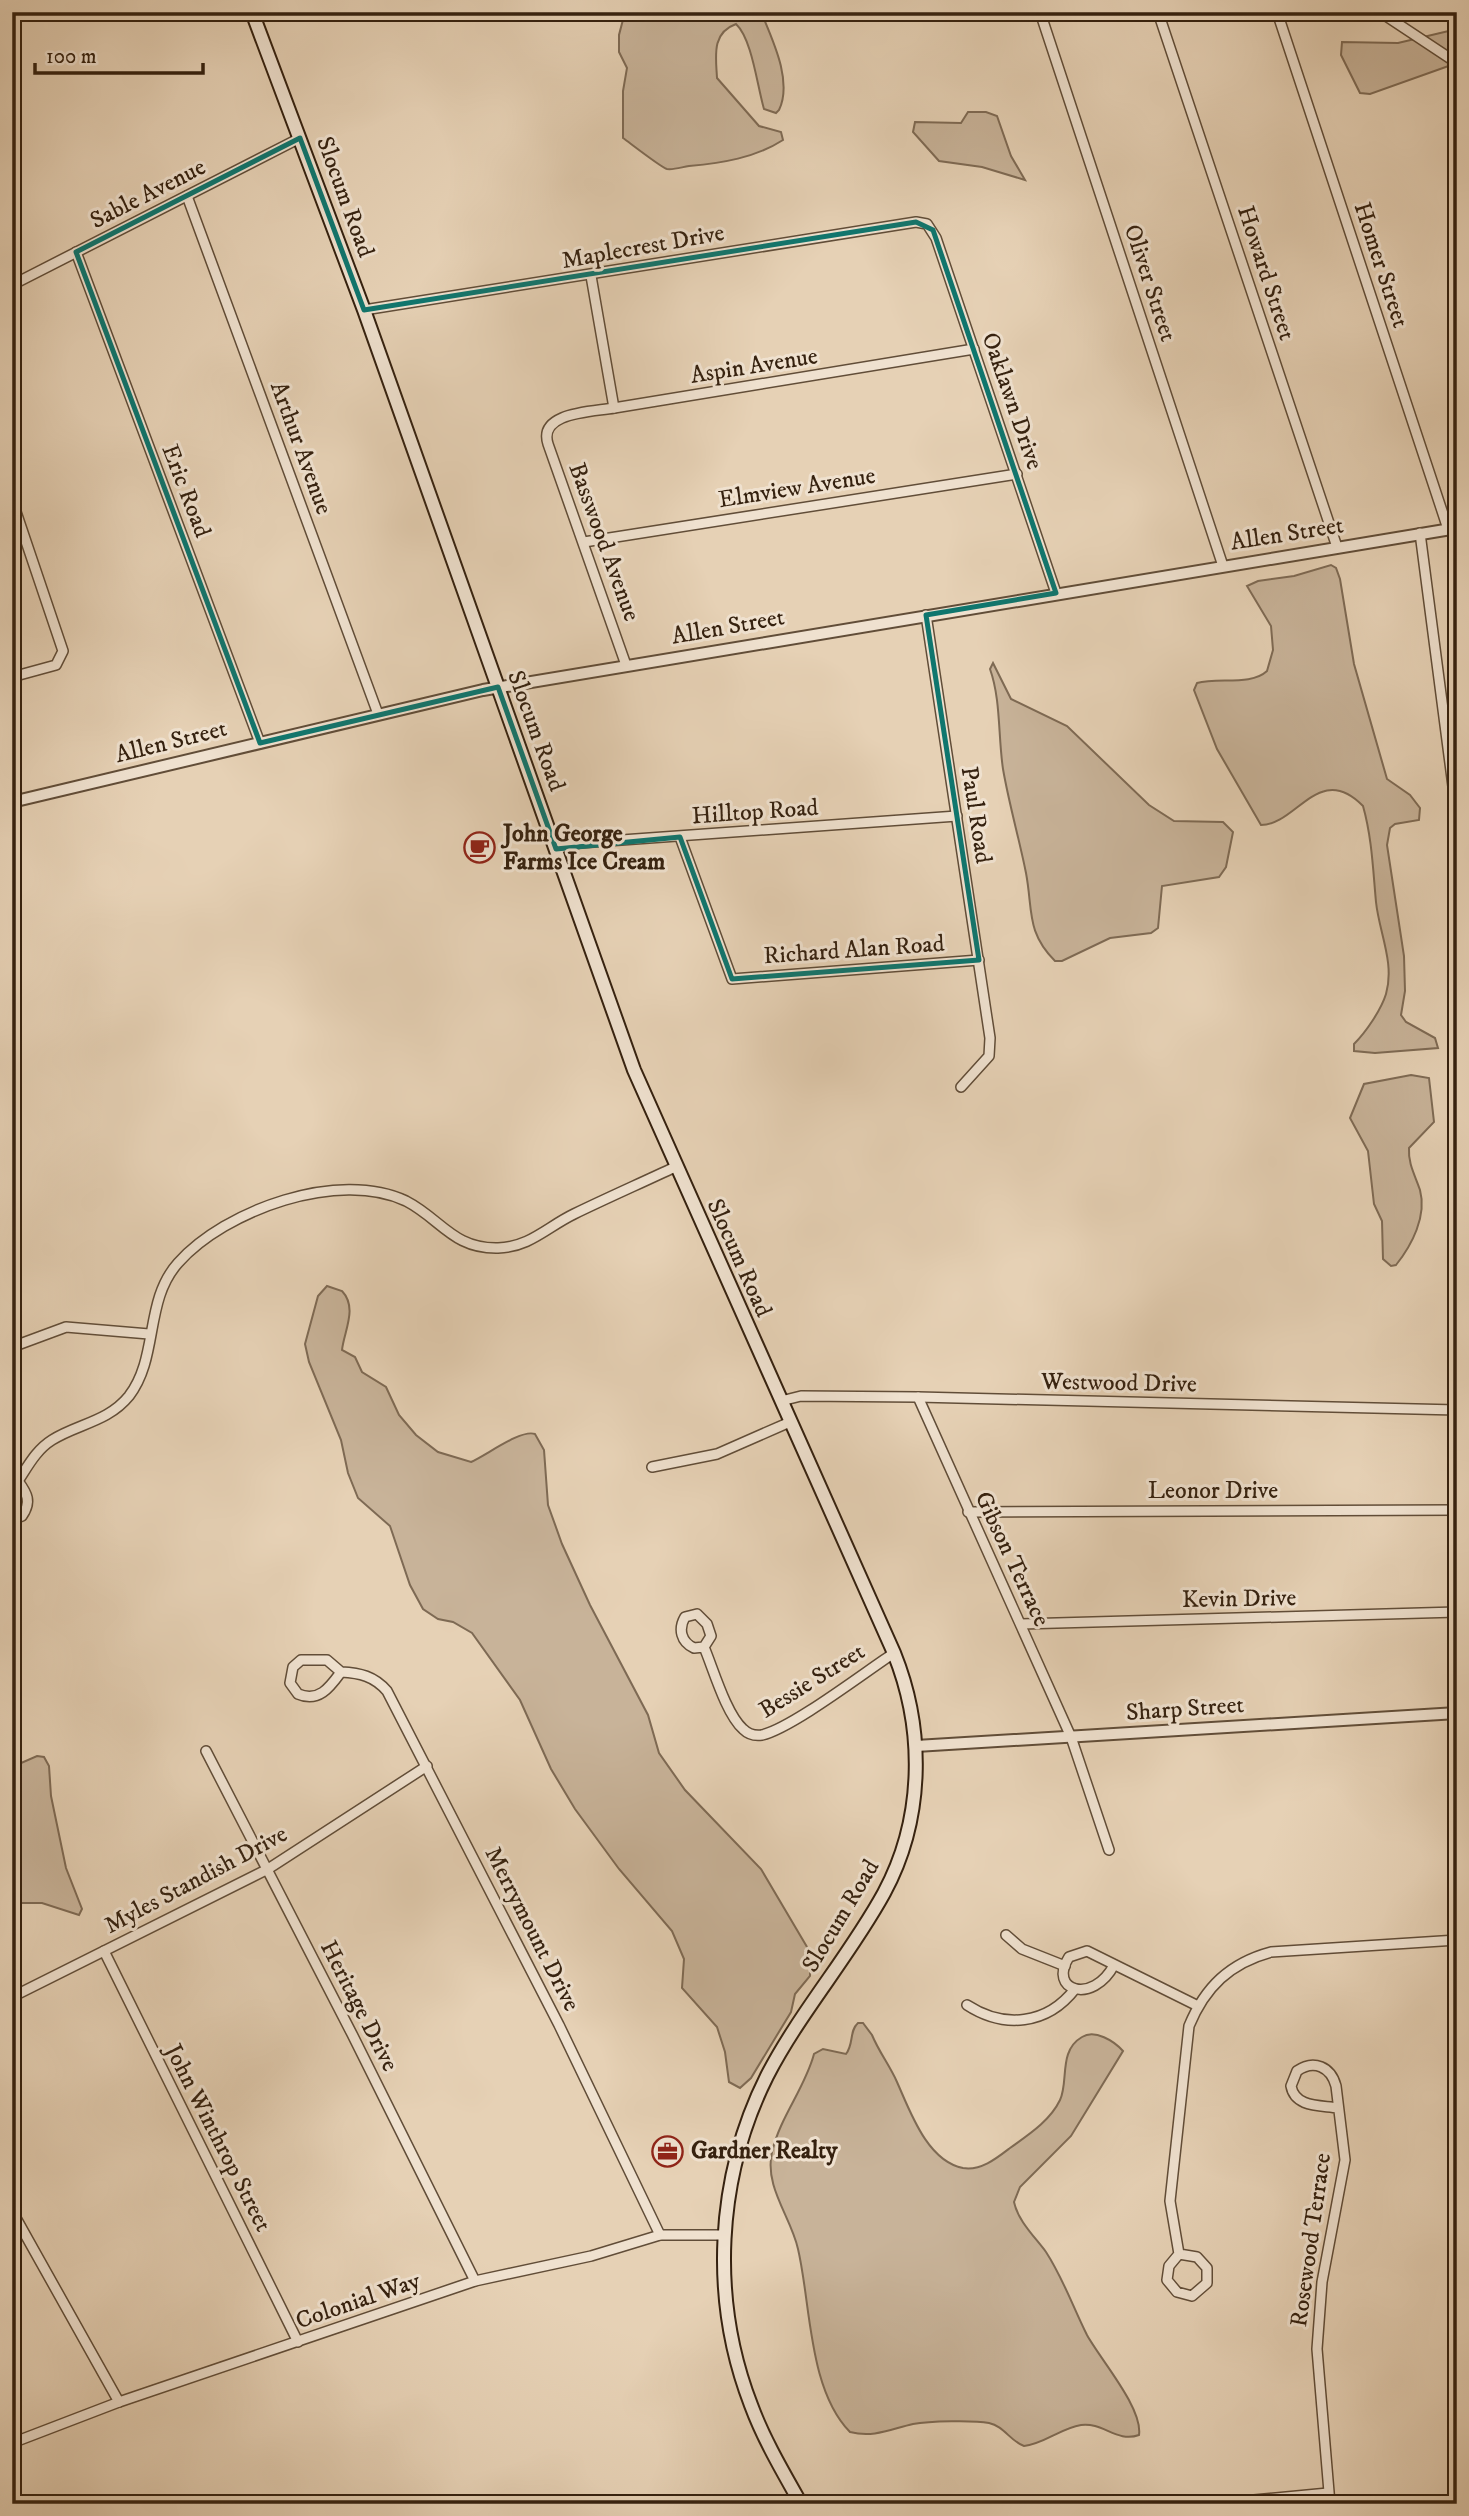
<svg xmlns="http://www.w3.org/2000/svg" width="1469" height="2516" font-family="'IM FELL DW Pica',serif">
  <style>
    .green { fill: #c8b399; stroke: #7e6a54; stroke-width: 2 }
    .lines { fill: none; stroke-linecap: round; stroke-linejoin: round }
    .minor-casing { stroke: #614d38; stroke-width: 12 }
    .tertiary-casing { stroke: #614d38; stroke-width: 14 }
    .secondary-casing { stroke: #35210f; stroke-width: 16 }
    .minor { stroke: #efe1cf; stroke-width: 9 }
    .tertiary { stroke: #efe1cf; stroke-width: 10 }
    .secondary { stroke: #efe1cf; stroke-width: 12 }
    .marked { fill: none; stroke: #0f766e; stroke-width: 5; stroke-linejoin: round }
    .labels { text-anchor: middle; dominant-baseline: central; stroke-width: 6; stroke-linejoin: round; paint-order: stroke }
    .street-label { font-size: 24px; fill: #35210f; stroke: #efe1cf }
    .poi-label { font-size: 24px; font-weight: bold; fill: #35210f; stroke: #efe1cf; text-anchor: start }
  </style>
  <rect width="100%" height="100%" fill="#e6d1b5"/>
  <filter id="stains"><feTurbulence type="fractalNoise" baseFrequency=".00286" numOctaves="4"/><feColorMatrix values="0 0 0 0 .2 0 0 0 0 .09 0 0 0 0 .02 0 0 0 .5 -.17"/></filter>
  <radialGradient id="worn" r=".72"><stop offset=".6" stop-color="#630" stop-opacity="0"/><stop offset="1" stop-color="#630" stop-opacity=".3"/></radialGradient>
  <g class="green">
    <path d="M625,12H761C772,39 793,81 779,110L776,113L764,109C757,85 752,39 736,24C711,33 716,57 717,78L759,126L781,132L783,140C755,158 722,163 689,166C682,167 674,170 667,169C662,168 630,143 623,138V91L627,68L619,52V35Z"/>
    <path d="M1457,29V63L1370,94L1360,93L1341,55L1342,42L1398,43Z"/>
    <path d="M968,112H986L997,116L1011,156L1025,180L982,167L939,161L913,132L915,122L961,123Z"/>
    <path d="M1331,565L1336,568L1340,579L1354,664L1387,779L1410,795L1420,808L1419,820L1395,824L1390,828L1387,845L1404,956L1405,991L1401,1015L1406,1022L1435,1038L1438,1048L1375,1053L1354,1051V1044C1366,1032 1381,1010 1386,994C1395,963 1379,932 1376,902C1373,870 1372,838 1363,806C1319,761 1297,825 1261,825L1217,749L1194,690L1197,683C1218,677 1251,686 1267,671L1273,650L1271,626L1247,586L1258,581L1294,576Z"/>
    <path d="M993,663L1011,699L1067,726L1149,805L1174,821L1223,822L1233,832L1226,867L1219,877L1162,886L1158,928L1151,933L1110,938L1062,961H1055C1026,932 1033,910 1026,873C1019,838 1009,804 1003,769C998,736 1001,700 990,669Z"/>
    <path d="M1411,1075L1429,1078L1434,1122L1409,1148C1408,1164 1415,1175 1420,1190C1427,1216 1412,1245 1396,1265L1391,1266L1383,1259L1382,1221L1374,1204L1368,1151L1350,1118L1364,1084Z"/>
    <path d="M327,1286L342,1291C358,1308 344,1331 342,1350L355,1357L362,1372L386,1387L399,1415L416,1435L438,1452L471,1462C487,1455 521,1429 535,1434L544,1450L548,1505L562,1544L590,1605L648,1715L659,1753L685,1790L761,1869L810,1952V1976L795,1994L791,2012L751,2078L740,2088L729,2082L725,2052L717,2027L682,1988L684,1959L672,1931L619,1869L575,1809L551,1769L520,1700L472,1633L453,1622L438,1619L423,1609L410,1585L390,1526L358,1498L348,1473L341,1440L309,1362L305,1344L318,1296Z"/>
    <path d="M37,1756L44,1757L49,1766L51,1796L66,1868L82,1909L79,1915L42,1903H12V1767Z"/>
    <path d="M858,2023H863L872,2035C879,2052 890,2066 897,2082C910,2111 927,2161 963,2168C981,2171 997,2158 1010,2148C1028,2135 1050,2121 1060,2100C1069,2081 1058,2051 1082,2037C1095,2029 1114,2041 1123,2051L1071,2136L1020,2187L1014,2202C1018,2221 1035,2237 1046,2252C1063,2278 1073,2307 1087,2335C1100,2359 1143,2408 1139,2435C1117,2443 1103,2422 1081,2425C1061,2428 1044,2444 1024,2446C1010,2441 1004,2426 989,2423C974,2420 929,2421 913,2424C891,2429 874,2438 850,2432C808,2389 811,2304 798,2249C791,2217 764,2187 772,2152C780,2117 805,2088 814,2054L823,2049L846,2054C854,2044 849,2031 858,2023Z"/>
  </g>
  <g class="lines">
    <defs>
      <g id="minor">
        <path d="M1040,12L1223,566"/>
        <path d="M1158,12L1337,547"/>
        <path d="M1277,12L1448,529"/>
        <path d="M1380,12L1457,63"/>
        <path d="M187,196L378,714"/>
        <path d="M76,252L260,743"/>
        <path d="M591,276L614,408"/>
        <path d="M12,285L300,138"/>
        <path d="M364,310L916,222L927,224L936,238L1056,593"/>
        <path d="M12,500L63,651L56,665L12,677"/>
        <path d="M1420,533L1457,817"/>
        <path d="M584,542L1017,474"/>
        <path d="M926,615L990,1038L989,1056L961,1087"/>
        <path d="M626,665L548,444C538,412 592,412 614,408L974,349"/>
        <path d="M680,837L732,979L979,960"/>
        <path d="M556,849L580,843L957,816"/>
        <path d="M12,1347L66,1327L149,1334"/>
        <path d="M918,1397L1071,1737L1109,1850"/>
        <path d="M781,1401L801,1396L918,1397L1457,1410"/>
        <path d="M652,1467L717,1454L790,1422"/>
        <path d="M12,1482L18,1481C28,1466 36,1450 52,1440C77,1424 108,1422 129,1396C159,1357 144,1301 178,1263C225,1210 339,1169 406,1201C441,1219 453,1249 498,1248C530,1247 547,1227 574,1214C607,1198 641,1183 675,1167"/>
        <path d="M968,1512L1457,1510"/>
        <path d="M12,1520L22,1516C32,1502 27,1493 18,1481"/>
        <path d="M1021,1624L1457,1612"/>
        <path d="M704,1647L694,1648C681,1642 678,1629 685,1617L697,1614L707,1624L711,1636L704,1647C713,1668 726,1714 743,1729C748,1734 755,1736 762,1735C792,1728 865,1672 894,1653"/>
        <path d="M341,1672L327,1660H301L293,1667L290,1683L298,1694C319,1703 330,1687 341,1672C360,1673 374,1676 387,1691L559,2025L660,2235"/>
        <path d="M206,1751L352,2034L475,2281"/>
        <path d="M1006,1935L1022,1949L1065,1966"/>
        <path d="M104,1951L298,2342"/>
        <path d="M1114,1965C1093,2005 1047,1991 1069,1957L1087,1951L1198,2006"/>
        <path d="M12,1997L268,1869L427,1766"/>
        <path d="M967,2005C1004,2029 1047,2025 1075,1989"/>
        <path d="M12,2211L119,2402"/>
        <path d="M1179,2254L1197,2257L1207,2268V2283L1192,2296L1177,2292L1167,2280L1169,2266L1179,2254L1170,2201L1189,2026C1205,1987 1230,1963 1271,1952L1457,1940"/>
        <path d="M12,2443L119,2402L475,2281L591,2256L660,2235H725"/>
        <path d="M1211,2504L1328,2493"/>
        <path d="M1330,2504L1317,2349L1322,2282L1345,2160L1336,2086C1331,2067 1314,2059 1297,2071L1291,2086C1295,2108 1321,2105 1338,2108"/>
      </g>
      <g id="tertiary">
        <path d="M12,802L483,690L1457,528"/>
        <path d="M916,1746L1457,1713"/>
      </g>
      <path id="secondary" d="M252,12L364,310L634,1070L894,1653C925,1730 924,1819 884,1893C849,1957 800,2012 767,2076C716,2178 710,2299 751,2405C764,2440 783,2472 801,2504"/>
    </defs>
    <use href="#minor" class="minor-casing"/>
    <use href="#tertiary" class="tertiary-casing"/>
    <use href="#secondary" class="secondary-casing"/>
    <use href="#minor" class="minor"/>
    <use href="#tertiary" class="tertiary"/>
    <use href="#secondary" class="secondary"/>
  </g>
  <path class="marked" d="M300,138L364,310L916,222L933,230L1056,593L926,615L979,960L732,979L680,837L556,849L498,687L260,743L76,252Z"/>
  <defs>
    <symbol id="cafe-ring" viewBox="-11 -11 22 22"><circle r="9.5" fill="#efe1cf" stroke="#8f2418" stroke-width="1.5"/><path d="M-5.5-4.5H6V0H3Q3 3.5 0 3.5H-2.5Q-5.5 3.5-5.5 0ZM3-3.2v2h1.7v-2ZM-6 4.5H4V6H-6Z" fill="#8f2418"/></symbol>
    <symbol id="office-ring" viewBox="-11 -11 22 22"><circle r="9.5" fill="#efe1cf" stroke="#8f2418" stroke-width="1.5"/><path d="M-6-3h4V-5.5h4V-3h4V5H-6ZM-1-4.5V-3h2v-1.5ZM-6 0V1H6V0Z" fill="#8f2418"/></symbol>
  </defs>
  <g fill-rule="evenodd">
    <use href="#cafe-ring" x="462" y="830" width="35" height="35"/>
    <use href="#office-ring" x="650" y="2134" width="35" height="35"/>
  </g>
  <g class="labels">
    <g class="street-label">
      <text transform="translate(148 194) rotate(-27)">Sable Avenue</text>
      <text transform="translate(345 197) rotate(70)">Slocum Road</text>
      <text transform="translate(643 247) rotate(-10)">Maplecrest Drive</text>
      <text transform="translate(1381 265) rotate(72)">Homer Street</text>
      <text transform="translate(1266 273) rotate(72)">Howard Street</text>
      <text transform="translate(1150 283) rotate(72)">Oliver Street</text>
      <text transform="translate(754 366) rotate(-9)">Aspin Avenue</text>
      <text transform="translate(1012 401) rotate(71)">Oaklawn Drive</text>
      <text transform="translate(301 448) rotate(70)">Arthur Avenue</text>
      <text transform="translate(797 488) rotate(-9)">Elmview Avenue</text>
      <text transform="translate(186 491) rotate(69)">Eric Road</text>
      <text transform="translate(1287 534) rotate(-9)">Allen Street</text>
      <text transform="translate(604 542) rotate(70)">Basswood Avenue</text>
      <text transform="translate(728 627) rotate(-10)">Allen Street</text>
      <text transform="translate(536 731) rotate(70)">Slocum Road</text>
      <text transform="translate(171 742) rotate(-14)">Allen Street</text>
      <text transform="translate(755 812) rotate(-4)">Hilltop Road</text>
      <text transform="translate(976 815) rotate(81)">Paul Road</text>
      <text transform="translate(854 950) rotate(-4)">Richard Alan Road</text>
      <text transform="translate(739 1258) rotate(66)">Slocum Road</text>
      <text transform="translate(1119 1383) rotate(1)">Westwood Drive</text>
      <text x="1213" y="1491">Leonor Drive</text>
      <text transform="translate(1012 1559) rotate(65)">Gibson Terrace</text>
      <text transform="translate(1239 1599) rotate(-1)">Kevin Drive</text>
      <text transform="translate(812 1681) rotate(-32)">Bessie Street</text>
      <text transform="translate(1185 1709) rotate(-4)">Sharp Street</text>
      <text transform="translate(196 1880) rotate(-28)">Myles Standish Drive</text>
      <text transform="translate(841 1916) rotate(-59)">Slocum Road</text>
      <text transform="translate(532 1929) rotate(63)">Merrymount Drive</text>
      <text transform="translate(359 2006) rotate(63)">Heritage Drive</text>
      <text transform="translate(218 2138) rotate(63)">John Winthrop Street</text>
      <text transform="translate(1311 2240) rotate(-82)">Rosewood Terrace</text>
      <text transform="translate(358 2301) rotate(-19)">Colonial Way</text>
    </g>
    <g class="poi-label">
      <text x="503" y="834">John George<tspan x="503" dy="28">Farms Ice Cream</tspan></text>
      <text x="691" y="2151">Gardner Realty</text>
    </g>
  </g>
  <rect width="1469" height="2516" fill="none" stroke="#e6d1b5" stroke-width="42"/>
  <rect x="14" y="14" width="1441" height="2488" fill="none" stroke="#35210f" stroke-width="3.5"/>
  <rect x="21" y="21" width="1427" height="2474" fill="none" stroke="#35210f" stroke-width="2"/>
  <path d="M35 63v10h168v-10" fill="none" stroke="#35210f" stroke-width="3.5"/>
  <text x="46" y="63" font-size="21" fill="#35210f" stroke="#efe1cf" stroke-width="5" paint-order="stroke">100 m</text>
  <rect width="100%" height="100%" filter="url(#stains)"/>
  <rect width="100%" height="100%" fill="url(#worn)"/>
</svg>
